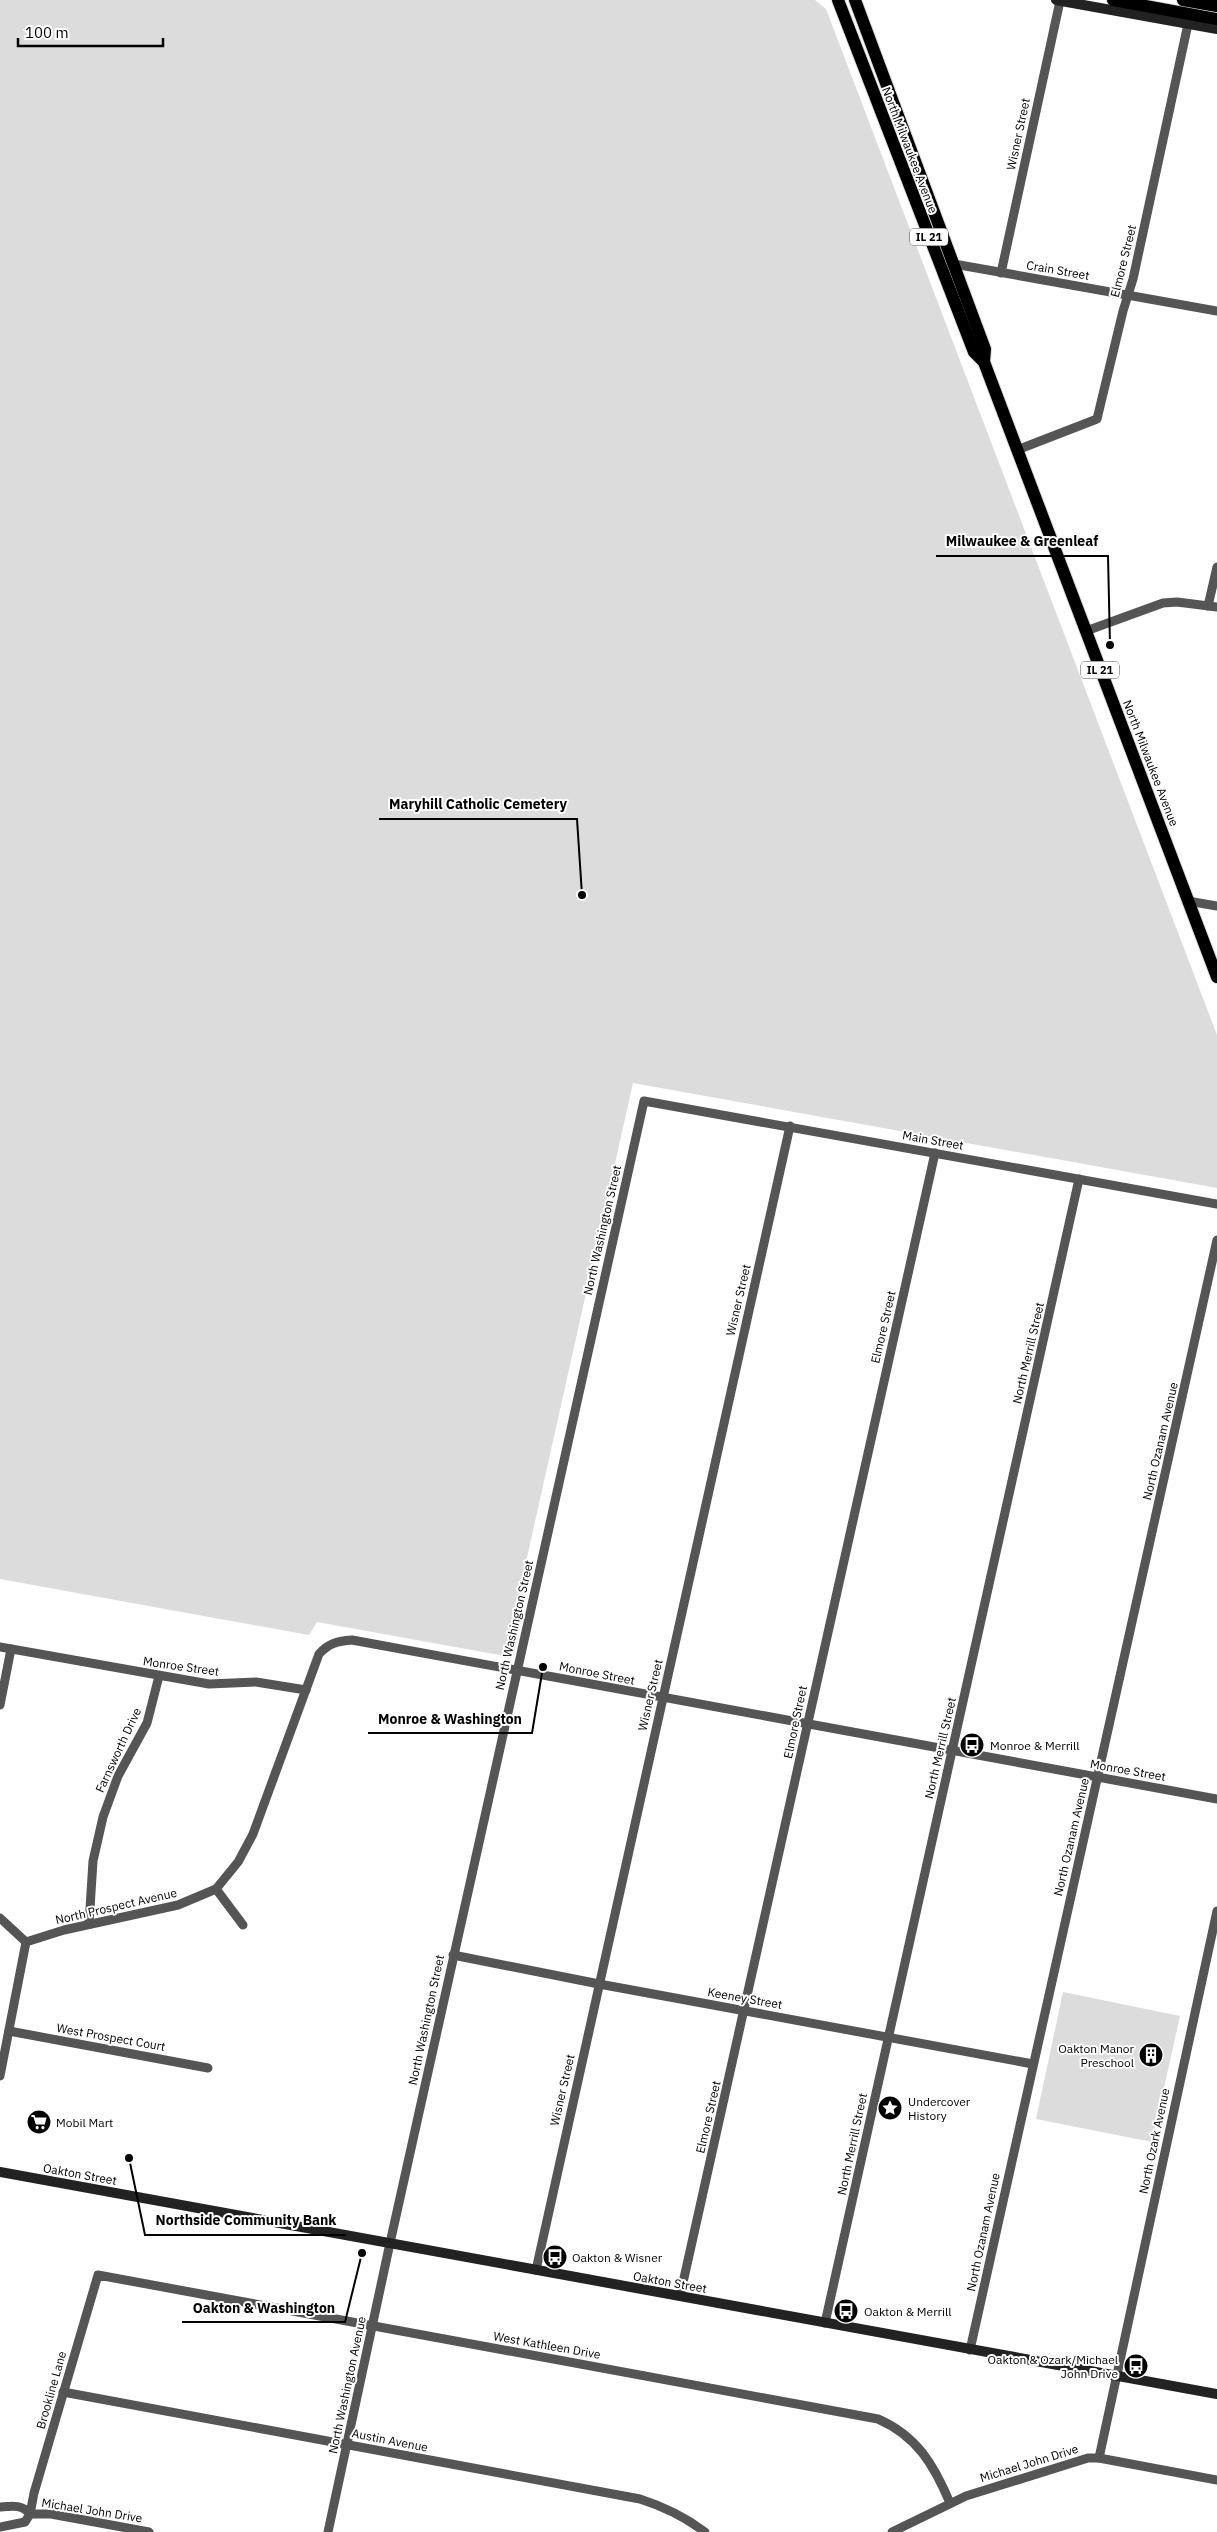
<svg xmlns="http://www.w3.org/2000/svg" width="1217" height="2532" font-family="'IBM Plex Sans',sans-serif">
  <style>
    .green { fill: #dcdcdc }
    .lines { fill: none; stroke-linecap: round; stroke-linejoin: round }
    .primary-casing { stroke: #dbdbdb; stroke-width: 14 }
    .street { stroke: #555; stroke-width: 9 }
    .secondary { stroke: #222; stroke-width: 10 }
    .primary { stroke: #000; stroke-width: 12 }
    .labels { text-anchor: middle; dominant-baseline: central; stroke-width: 4; stroke-linejoin: round; paint-order: stroke }
    .shield { fill: #fff; stroke: #4c4c4c; stroke-width: 1 }
    .shield-label { font-size: 11px; font-weight: bold; fill: #000 }
    .street-label { font-size: 12px; fill: #000; stroke: #fff }
    .poi-label { font-size: 12px; fill: #000; stroke: #fff; text-anchor: start }
    .leader { fill: none; stroke: #000; stroke-width: 2 }
    .callout-dot { fill: #000; stroke: #fff; stroke-width: 2 }
    .callout-label { font-size: 14px; text-anchor: middle; font-weight: bold; fill: #000; stroke: #fff; stroke-width: 4; stroke-linejoin: round; paint-order: stroke }
  </style>
  <rect width="100%" height="100%" fill="#fff"/>
  <g class="green">
    <path d="M0,0H815L826,9L1217,1035V1188L633,1083L505,1656L317,1622L309,1635L0,1579Z"/>
    <path d="M1063,1992L1180,2016L1152,2142L1036,2119Z"/>
  </g>
  <g class="lines">
    <defs>
      <g id="primary">
        <path d="M838,0L974,352L984,362L1217,977"/>
        <path d="M855,0L985,349L984,362"/>
        <path d="M1113,0L1217,19"/>
        <path d="M1183,0L1217,6"/>
      </g>
    </defs>
    <use href="#primary" class="primary-casing"/>
    <g class="street">
      <path d="M954,264L1217,311"/>
      <path d="M1001,273L1060,1"/>
      <path d="M1017,450L1097,419L1123,311L1133,279L1188,24"/>
      <path d="M1208,606L1217,567"/>
      <path d="M1086,631L1163,603L1177,602L1217,607"/>
      <path d="M1188,901L1217,906"/>
      <path d="M0,1647L209,1684L256,1682L306,1690"/>
      <path d="M0,1705L11,1649"/>
      <path d="M216,1889L243,1925"/>
      <path d="M0,1918L26,1942"/>
      <path d="M89,1924L93,1861L103,1817L118,1776L147,1723L159,1676"/>
      <path d="M26,1942L64,1930L178,1905L216,1889L238,1862L253,1834L319,1654C329,1643 338,1641 352,1640L1217,1799"/>
      <path d="M453,1955L599,1984L1033,2064"/>
      <path d="M9,2031L208,2068"/>
      <path d="M0,2076L26,1942"/>
      <path d="M536,2270L790,1126"/>
      <path d="M680,2296L935,1153"/>
      <path d="M825,2323L1079,1179"/>
      <path d="M970,2350L1217,1240"/>
      <path d="M63,2392L640,2499C665,2507 684,2516 705,2532"/>
      <path d="M1099,2458L1217,1911"/>
      <path d="M0,2507C12,2506 22,2504 30,2514H51L149,2532"/>
      <path d="M0,2527L25,2522L30,2514L34,2493L98,2275L878,2419C917,2436 934,2465 950,2503"/>
      <path d="M328,2532L390,2243L644,1101L1217,1204"/>
      <path d="M892,2532L966,2496L1088,2458H1099L1217,2480"/>
    </g>
    <g class="secondary">
      <path d="M1056,0L1217,29"/>
      <path d="M0,2172L1217,2394"/>
    </g>
    <use href="#primary" class="primary"/>
  </g>
  <defs>
    <symbol id="bus-disc" viewBox="-11 -11 22 22"><circle r="9.5" fill="#000" stroke="#fff"/><path d="M-5-6H5V4H4V6H2V4H-2V6H-4V4H-5ZM-3.5-4V0h7V-4ZM-3.5 1.2v1.5H-2V1.2ZM2 1.2v1.5H3.5V1.2Z" fill="#fff"/></symbol>
    <symbol id="building-disc" viewBox="-11 -11 22 22"><circle r="9.5" fill="#000" stroke="#fff"/><path d="M-4-6H4V6H1V3H-1V6H-4ZM-2.5-4.3h1.7v1.8h-1.7ZM.8-4.3h1.7v1.8H.8ZM-2.5-1h1.7V.8h-1.7ZM.8-1h1.7V.8H.8Z" fill="#fff"/></symbol>
    <symbol id="sight-disc" viewBox="-11 -11 22 22"><circle r="9.5" fill="#000" stroke="#fff"/><path d="M0-6L1.8-2.2L6-1.7L2.9 1.2L3.7 5.4L0 3.3L-3.7 5.4L-2.9 1.2L-6-1.7L-1.8-2.2Z" fill="#fff"/></symbol>
    <symbol id="supermarket-disc" viewBox="-11 -11 22 22"><circle r="9.5" fill="#000" stroke="#fff"/><path d="M-6-5.5h2.5l.6 2H6L4.5 2H-2.5L-4.4-4H-6ZM-1.5 3.2a1.3 1.3 0 1 0 .1 0ZM3 3.2a1.3 1.3 0 1 0 .1 0Z" fill="#fff"/></symbol>
  </defs>
  <g fill-rule="evenodd">
    <use href="#bus-disc" x="958" y="1731" width="28" height="28"/>
    <use href="#building-disc" x="1137" y="2041" width="28" height="28"/>
    <use href="#sight-disc" x="876" y="2094" width="28" height="28"/>
    <use href="#supermarket-disc" x="25" y="2108" width="28" height="28"/>
    <use href="#bus-disc" x="541" y="2243" width="28" height="28"/>
    <use href="#bus-disc" x="832" y="2297" width="28" height="28"/>
    <use href="#bus-disc" x="1122" y="2352" width="28" height="28"/>
  </g>
  <g class="labels">
    <g class="shield">
      <rect x="910" y="228.5" width="38" height="17" rx="4"/>
      <rect x="1081" y="661.5" width="38" height="17" rx="4"/>
    </g>
    <g class="shield-label">
      <text x="929" y="237">IL 21</text>
      <text x="1100" y="670">IL 21</text>
    </g>
    <g class="street-label">
      <text transform="translate(1018 134) rotate(-78)">Wisner Street</text>
      <text transform="translate(910 150) rotate(69)">North Milwaukee Avenue</text>
      <text transform="translate(1123 261) rotate(-76)">Elmore Street</text>
      <text transform="translate(1058 270) rotate(10)">Crain Street</text>
      <text transform="translate(1151 763) rotate(69)">North Milwaukee Avenue</text>
      <text transform="translate(933 1140) rotate(10)">Main Street</text>
      <text transform="translate(602 1230) rotate(-77)">North Washington Street</text>
      <text transform="translate(738 1300) rotate(-77)">Wisner Street</text>
      <text transform="translate(883 1327) rotate(-77)">Elmore Street</text>
      <text transform="translate(1028 1353) rotate(-77)">North Merrill Street</text>
      <text transform="translate(1160 1441) rotate(-77)">North Ozanam Avenue</text>
      <text transform="translate(514 1625) rotate(-77)">North Washington Street</text>
      <text transform="translate(181 1666) rotate(8)">Monroe Street</text>
      <text transform="translate(597 1673) rotate(11)">Monroe Street</text>
      <text transform="translate(650 1695) rotate(-77)">Wisner Street</text>
      <text transform="translate(795 1722) rotate(-78)">Elmore Street</text>
      <text transform="translate(940 1748) rotate(-77)">North Merrill Street</text>
      <text transform="translate(118 1750) rotate(-65)">Farnsworth Drive</text>
      <text transform="translate(1128 1770) rotate(10)">Monroe Street</text>
      <text transform="translate(1071 1837) rotate(-77)">North Ozanam Avenue</text>
      <text transform="translate(116 1906) rotate(-13)">North Prospect Avenue</text>
      <text transform="translate(745 1998) rotate(10)">Keeney Street</text>
      <text transform="translate(426 2020) rotate(-78)">North Washington Street</text>
      <text transform="translate(111 2037) rotate(10)">West Prospect Court</text>
      <text transform="translate(562 2090) rotate(-77)">Wisner Street</text>
      <text transform="translate(708 2117) rotate(-77)">Elmore Street</text>
      <text transform="translate(1154 2141) rotate(-78)">North Ozark Avenue</text>
      <text transform="translate(852 2144) rotate(-78)">North Merrill Street</text>
      <text transform="translate(80 2174) rotate(10)">Oakton Street</text>
      <text transform="translate(983 2232) rotate(-78)">North Ozanam Avenue</text>
      <text transform="translate(670 2282) rotate(10)">Oakton Street</text>
      <text transform="translate(547 2345) rotate(10)">West Kathleen Drive</text>
      <text transform="translate(347 2385) rotate(-78)">North Washington Avenue</text>
      <text transform="translate(51 2390) rotate(-74)">Brookline Lane</text>
      <text transform="translate(390 2440) rotate(11)">Austin Avenue</text>
      <text transform="translate(1029 2463) rotate(-17)">Michael John Drive</text>
      <text transform="translate(92 2510) rotate(9)">Michael John Drive</text>
    </g>
    <g class="poi-label">
      <text x="990" y="1745">Monroe &amp; Merrill</text>
      <text x="1134" y="2048" text-anchor="end">Oakton Manor<tspan x="1134" dy="14">Preschool</tspan></text>
      <text x="908" y="2101">Undercover<tspan x="908" dy="14">History</tspan></text>
      <text x="56" y="2122">Mobil Mart</text>
      <text x="572" y="2257">Oakton &amp; Wisner</text>
      <text x="864" y="2311">Oakton &amp; Merrill</text>
      <text x="1118" y="2359" text-anchor="end">Oakton &amp; Ozark/Michael<tspan x="1118" dy="14">John Drive</tspan></text>
    </g>
  </g>
  <path class="leader" d="M1110 645L1108 556H936M582 895L577 819H379M543 1667L532 1733H368M129 2158L145 2235H346M362 2253L345 2322H182"/>
  <g class="callout-dot">
    <circle cx="1110" cy="645" r="5"/>
    <circle cx="582" cy="895" r="5"/>
    <circle cx="543" cy="1667" r="5"/>
    <circle cx="129" cy="2158" r="5"/>
    <circle cx="362" cy="2253" r="5"/>
  </g>
  <g class="callout-label">
    <text x="1022" y="546">Milwaukee &amp; Greenleaf</text>
    <text x="478" y="809">Maryhill Catholic Cemetery</text>
    <text x="450" y="1724">Monroe &amp; Washington</text>
    <text x="246" y="2225">Northside Community Bank</text>
    <text x="264" y="2313">Oakton &amp; Washington</text>
  </g>
  <path d="M18 38v8h145v-8" fill="none" stroke="#000000" stroke-width="2.5"/>
  <text x="25" y="38" font-size="15" fill="#000000" stroke="#ffffff" stroke-width="4" paint-order="stroke">100 m</text>
</svg>
